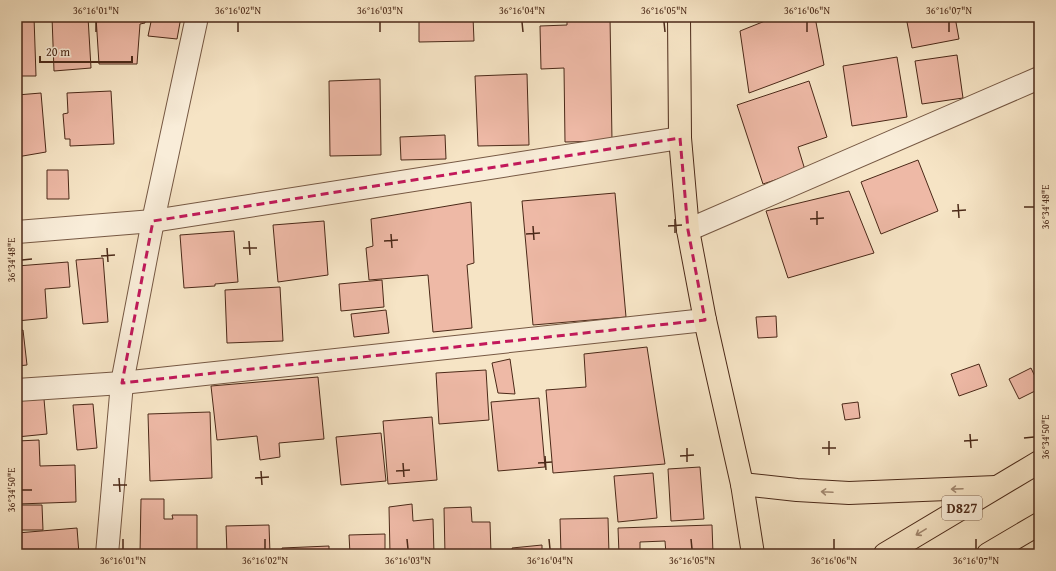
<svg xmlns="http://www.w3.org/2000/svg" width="1056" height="571" font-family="'Gentium Book Plus',serif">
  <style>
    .building { fill: #eeb9a6; stroke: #4b2918 }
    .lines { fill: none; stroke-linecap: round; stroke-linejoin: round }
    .minor-casing { stroke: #765843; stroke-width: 24 }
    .major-casing { stroke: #4b2918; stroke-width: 24 }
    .highway-casing { stroke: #4b2918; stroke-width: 24 }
    .minor { stroke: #f9edd9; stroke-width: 22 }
    .major { stroke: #f6e4c5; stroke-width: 22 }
    .highway { stroke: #f6e4c5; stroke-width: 22 }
    .oneway { stroke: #a0866e }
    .marked { fill: none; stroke: #c2185b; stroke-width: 3; stroke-dasharray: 8 5; stroke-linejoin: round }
    .ticks { fill: none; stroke: #4b2918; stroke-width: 1.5 }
    .labels { text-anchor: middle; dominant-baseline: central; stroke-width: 4; stroke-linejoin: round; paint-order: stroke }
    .shield { fill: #f9edd9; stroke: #7f6452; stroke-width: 1 }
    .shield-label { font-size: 14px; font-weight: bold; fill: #4b2918 }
    .neatline { fill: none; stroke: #4b2918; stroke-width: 1.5 }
    .ticks-label { font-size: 10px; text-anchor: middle; fill: #4b2918 }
  </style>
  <rect width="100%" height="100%" fill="#f6e4c5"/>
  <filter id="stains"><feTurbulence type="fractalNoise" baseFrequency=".005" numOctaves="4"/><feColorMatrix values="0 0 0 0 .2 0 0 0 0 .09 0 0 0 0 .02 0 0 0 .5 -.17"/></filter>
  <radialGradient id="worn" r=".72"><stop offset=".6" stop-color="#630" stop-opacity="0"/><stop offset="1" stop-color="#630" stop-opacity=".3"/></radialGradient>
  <g class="building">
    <path d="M17,17H34L36,76H17Z"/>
    <path d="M52,17H88L91,68L54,71Z"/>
    <path d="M96,17H145V23L140,24L137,64H99Z"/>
    <path d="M152,17H181L177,39L148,36Z"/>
    <path d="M419,17H473L474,41L419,42Z"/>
    <path d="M567,17H610L612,141L565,142L564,68L541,69L540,26L567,25Z"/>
    <path d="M775,17H815L824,65L749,93L740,31Z"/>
    <path d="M906,17H955L959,39L912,48Z"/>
    <path d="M957,55L963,98L922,104L915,61Z"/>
    <path d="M897,57L907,117L852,126L843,66Z"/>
    <path d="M527,74L529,145L478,146L475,76Z"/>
    <path d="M380,79L381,155L330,156L329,81Z"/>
    <path d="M809,81L827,137L798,147L805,170L763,184L737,105Z"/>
    <path d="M111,91L114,144L70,146V139H65L63,114L68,113L67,93Z"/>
    <path d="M41,93L46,152L17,157V95Z"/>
    <path d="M445,135L446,159L401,160L400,137Z"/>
    <path d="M918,160L938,211L881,234L861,182Z"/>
    <path d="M47,170H68L69,199H47Z"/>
    <path d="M849,191L874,253L788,278L766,211Z"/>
    <path d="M615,193L626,317L533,325L522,201Z"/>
    <path d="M471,202L474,263L467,265L472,328L433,332L428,275L369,280L366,248L373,246L371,219Z"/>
    <path d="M324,221L328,275L278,282L273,225Z"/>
    <path d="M234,231L238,282L215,284V286L184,288L180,235Z"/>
    <path d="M103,258L108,322L83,324L76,260Z"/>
    <path d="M68,262L70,287L45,289L47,318L17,321V266Z"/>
    <path d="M382,280L384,307L341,311L339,284Z"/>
    <path d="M280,287L283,341L227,343L225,290Z"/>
    <path d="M386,310L389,333L354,337L351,314Z"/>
    <path d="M776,316L777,337L758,338L756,317Z"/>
    <path d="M23,330L27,365L17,366V331Z"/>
    <path d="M647,347L665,464L553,473L546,390L586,387L584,354Z"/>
    <path d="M510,359L515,394L498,393L492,363Z"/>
    <path d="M979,364L987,386L959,396L951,374Z"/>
    <path d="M1031,368L1039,385V389L1019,399L1009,379Z"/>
    <path d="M486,370L489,420L439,424L436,373Z"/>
    <path d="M318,377L324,439L279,443L280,457L260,460L257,436L217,440L211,386Z"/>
    <path d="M539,398L545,467L498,471L491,402Z"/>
    <path d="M44,399L47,434L17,437V401Z"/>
    <path d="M858,402L860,418L845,420L842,404Z"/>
    <path d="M93,404L97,448L77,450L73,405Z"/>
    <path d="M210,412L212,478L150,481L148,414Z"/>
    <path d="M432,417L437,480L388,484L383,421Z"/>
    <path d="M381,433L386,481L341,485L336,437Z"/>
    <path d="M39,440L40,466L75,465L76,502L18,504L17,441Z"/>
    <path d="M700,467L704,519L671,521L668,469Z"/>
    <path d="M653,473L657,518L618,522L614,476Z"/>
    <path d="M141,499H164V519H173L172,515H197V554H140Z"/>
    <path d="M412,504L413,521L433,519L434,554H390L389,507Z"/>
    <path d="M19,505H42L43,530H20Z"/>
    <path d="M471,507L472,522H490L491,554H445L444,508Z"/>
    <path d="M608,518L609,554H561L560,519Z"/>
    <path d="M269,525L270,554H227L226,526Z"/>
    <path d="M712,525L713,554H666L665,541L640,542V554H619L618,528Z"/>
    <path d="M77,528L79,554H17V533Z"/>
    <path d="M385,534V554H350L349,535Z"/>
    <path d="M542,545V554H513L512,548Z"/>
    <path d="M329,546V554H282V548Z"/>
  </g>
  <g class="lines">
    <defs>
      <g id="minor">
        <path d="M688,230L1039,78"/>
        <path d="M17,232L153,221L680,138"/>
        <path d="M17,390L122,383L705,320"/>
        <path d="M107,554L122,383L153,221L197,17"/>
      </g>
      <path id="major" d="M679,17L680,138L688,230L705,320L742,484L753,554"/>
      <g id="highway">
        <path d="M742,484L797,490L849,493L996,487"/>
        <path d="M885,554L1039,462"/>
        <path d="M988,554L1039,524"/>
      </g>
    </defs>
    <use href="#minor" class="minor-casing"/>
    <use href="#major" class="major-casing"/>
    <use href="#highway" class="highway-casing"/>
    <use href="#minor" class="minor"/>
    <use href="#major" class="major"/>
    <use href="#highway" class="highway"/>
  </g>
  <defs><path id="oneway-shaft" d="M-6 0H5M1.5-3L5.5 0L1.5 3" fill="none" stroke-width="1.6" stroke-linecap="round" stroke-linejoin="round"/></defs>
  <g class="oneway">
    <use href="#oneway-shaft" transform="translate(957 489) rotate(178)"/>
    <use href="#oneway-shaft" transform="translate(827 492) rotate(-177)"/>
    <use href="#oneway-shaft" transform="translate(921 532) rotate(149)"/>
  </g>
  <path class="marked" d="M680,138L688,230L705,320L122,383L153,221Z"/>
  <path class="ticks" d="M96,22V32M238,22V32M380,22V32M522,22L523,32M664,22L665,32M807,22V32M949,22V32M958,204L959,218M1024,207H1034M817,211V225M952,211L966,210M675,219V233M810,219L824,218M533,226L534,240M668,226L682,225M391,234L392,248M526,234L540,233M249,241L250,255M384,241L398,240M107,248L108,262M243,248H257M101,256L115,255M22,260L32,259M970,434L971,448M1024,438L1034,437M829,441V455M964,441L978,440M687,448V462M822,448H836M545,456L546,470M680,456L694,455M403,463L404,477M538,463L552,462M261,471L262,485M396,471L410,470M119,478L120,492M255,478L269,477M113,485H127M22,490H32M123,539V549M265,539V549M407,539L408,549M549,539L550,549M691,539L692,549M834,539V549M976,539V549"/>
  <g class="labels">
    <rect class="shield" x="942" y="496" width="40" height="24" rx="3"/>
    <g class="shield-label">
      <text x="962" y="508">D827</text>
    </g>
  </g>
  <rect width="1056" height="571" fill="none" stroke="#f6e4c5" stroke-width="44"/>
  <path d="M40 56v6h92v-6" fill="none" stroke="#4b2918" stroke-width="2"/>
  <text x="46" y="56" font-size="12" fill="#4b2918" stroke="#f9edd9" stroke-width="3" paint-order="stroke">20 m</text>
  <rect x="22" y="22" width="1012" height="527" class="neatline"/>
  <g class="ticks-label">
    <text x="96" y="14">36°16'01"N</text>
    <text x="238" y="14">36°16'02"N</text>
    <text x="380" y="14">36°16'03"N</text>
    <text x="522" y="14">36°16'04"N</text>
    <text x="664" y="14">36°16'05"N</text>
    <text x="807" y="14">36°16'06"N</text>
    <text x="949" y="14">36°16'07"N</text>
    <text transform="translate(1045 207) rotate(-90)" y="4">36°34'48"E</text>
    <text transform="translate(11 260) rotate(-90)" y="4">36°34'48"E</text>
    <text transform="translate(1045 437) rotate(-90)" y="4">36°34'50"E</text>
    <text transform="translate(11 490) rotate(-90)" y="4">36°34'50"E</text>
    <text x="123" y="564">36°16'01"N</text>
    <text x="265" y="564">36°16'02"N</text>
    <text x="408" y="564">36°16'03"N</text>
    <text x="550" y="564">36°16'04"N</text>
    <text x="692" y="564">36°16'05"N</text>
    <text x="834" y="564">36°16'06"N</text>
    <text x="976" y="564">36°16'07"N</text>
  </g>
  <rect width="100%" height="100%" filter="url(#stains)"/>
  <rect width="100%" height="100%" fill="url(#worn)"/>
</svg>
